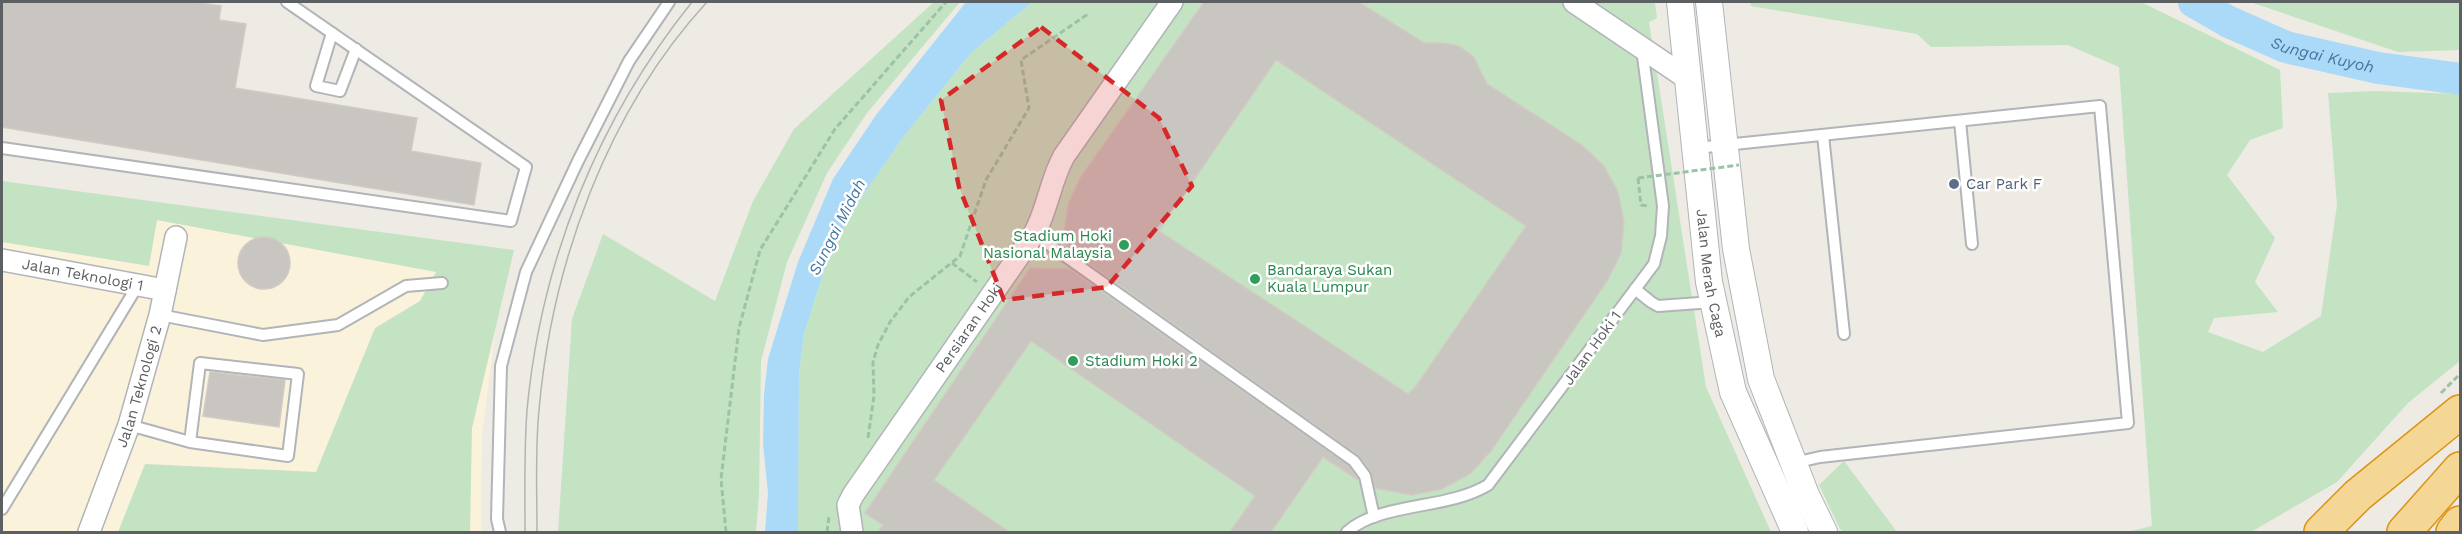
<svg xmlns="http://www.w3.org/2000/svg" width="2462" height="534" font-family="'Work Sans',sans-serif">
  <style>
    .commercial { fill: #fbf2dc }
    .green { fill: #c4e3c3 }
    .water { fill: #aadaf7 }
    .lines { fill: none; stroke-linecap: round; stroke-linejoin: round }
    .river { stroke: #aadaf7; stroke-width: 32 }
    .building { fill: #c9c5c0; stroke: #d1ccc3; stroke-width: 1.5; fill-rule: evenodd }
    .service-casing { stroke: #b1b5b8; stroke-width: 14 }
    .minor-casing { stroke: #b1b5b8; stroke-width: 24 }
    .tertiary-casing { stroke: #b1b5b8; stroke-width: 28 }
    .motorway-casing { stroke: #dd9314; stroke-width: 36 }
    .path { stroke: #9cc3a5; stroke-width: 3; stroke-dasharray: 6 3; stroke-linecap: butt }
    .service { stroke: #fff; stroke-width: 10 }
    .minor { stroke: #fff; stroke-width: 21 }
    .tertiary { stroke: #fff; stroke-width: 26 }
    .motorway { stroke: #f4d695; stroke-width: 33 }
    .tram { stroke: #b2b3b3; stroke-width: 1.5 }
    .path-bridge { stroke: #9cc3a5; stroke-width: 3; stroke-dasharray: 6 3; stroke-linecap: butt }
    .marked { fill: #d62828; fill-opacity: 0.2; stroke: #d62828; stroke-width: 4.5; stroke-dasharray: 12 8; stroke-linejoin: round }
    .service-dot { fill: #5c6f8a; stroke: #fff; stroke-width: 2 }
    .leisure-dot { fill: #2e9e5b; stroke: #fff; stroke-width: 2 }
    .labels { text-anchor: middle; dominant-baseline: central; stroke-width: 5; stroke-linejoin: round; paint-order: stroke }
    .service-label { font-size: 15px; fill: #4e5e75; stroke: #fff; text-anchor: start }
    .leisure-label { font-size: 15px; fill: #27864d; stroke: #fff; text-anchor: start }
    .street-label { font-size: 15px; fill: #5c6063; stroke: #fff }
    .water-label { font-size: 16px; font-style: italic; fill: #4676a0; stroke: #fff }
  </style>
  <rect width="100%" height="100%" fill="#edebe4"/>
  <path class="commercial" d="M2,189L504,263L482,435L481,532H2Z"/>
  <g class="green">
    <path d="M934,2H960L867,113L827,173L787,262L761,361L759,494L756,532H558L572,319L603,234L715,301L753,201L794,129Z"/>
    <path d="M1032,2H1655L1657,18L1649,22L1706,387L1771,532H798L799,373L804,334L829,255L850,214L904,136L971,53Z"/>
    <path d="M1750,2H2141L2280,70L2283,128L2250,140L2227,175L2275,238L2255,282L2278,312L2214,318L2208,332L2263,352L2321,316L2337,205L2328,93L2376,91L2460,94V361L2408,403L2337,482L2251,532H2127L2152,526L2119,67L2068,45L1931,47L1917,34L1751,6Z"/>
    <path d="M2250,2H2460V50L2398,52Z"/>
    <path d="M2,181L514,250L472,428L470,532H118L145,464L316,472L375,328L420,301L436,272L157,220L149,266L2,242Z"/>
    <path d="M1844,461L1897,532H1844L1840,529L1819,485Z"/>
  </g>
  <path class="water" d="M966,2H1032L971,53L904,136L850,214L829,255L804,334L799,373L798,532H765L768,493L763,444L764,395L768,359L798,262L833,179L876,115Z"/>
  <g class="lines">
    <path class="river" id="s1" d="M2194,2L2227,21L2286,47L2378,68L2460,79"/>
  </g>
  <g class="building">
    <path d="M2,2H193L221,6L219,20L246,24L235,88L417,118L411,151L481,163L474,205L2,127Z"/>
    <path d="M1204,2H1359L1424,43H1443L1459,46L1474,57L1487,84L1582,145L1604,166L1618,192L1624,222L1621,253L1607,281L1491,451L1470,474L1442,489L1412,495L1375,488L1371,472L1358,455L1067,248L1064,234L1068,205L1080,178ZM1276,60L1526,226L1416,386L1408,394L1159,231Z"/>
    <circle cx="264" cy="263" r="26"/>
    <path d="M1030,268L1070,269L1349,466L1358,480L1323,457L1271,532H1230L1255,496L1031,341L934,480L1009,532H878L883,525L865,513Z"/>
    <path d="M210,372L285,380L279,427L203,416Z"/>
  </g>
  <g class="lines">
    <defs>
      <g id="service">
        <path d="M332,33L316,86L340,91L356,49"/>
        <path d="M1960,121L1972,244"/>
        <path d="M1823,135L1844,334"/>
        <path d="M2,148L511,221L526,167L287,2"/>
        <path d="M1696,148L2100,106L2128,423L1820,457L1794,463"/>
        <path d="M1034,234L1354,461L1365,476L1374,517"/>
        <path d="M1635,289L1651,302L1658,306L1713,302"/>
        <path d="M160,315L263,335L338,325L406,286L442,283"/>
        <path d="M129,425L190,442L288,456L298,374L200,363L190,442"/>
        <path d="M2,509L138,285"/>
        <path d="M500,532L497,519L501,366L526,272L578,161L629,61L669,2"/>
        <path d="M1347,532C1380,502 1447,510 1488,485L1654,264L1661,236L1663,206L1642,49"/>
      </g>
      <g id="minor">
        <path d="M1574,2L1688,79"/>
        <path id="s2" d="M2,260L165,290"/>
        <path id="s3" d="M89,532L129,425L160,315L176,237"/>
        <path id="s4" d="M852,532L848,505L853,495L1034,234C1048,209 1050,181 1064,156L1172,2"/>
      </g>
      <g id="tertiary">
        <path id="s5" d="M1680,2L1709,282L1733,392L1795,532"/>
        <path d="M1709,2L1736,249L1761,379L1806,495L1824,532"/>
      </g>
      <g id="motorway">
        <path d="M2321,532L2358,495L2460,412"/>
        <path d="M2404,532L2460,469"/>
        <path d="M2453,532L2460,523"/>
      </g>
    </defs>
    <use href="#service" class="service-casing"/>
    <use href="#minor" class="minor-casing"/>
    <use href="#tertiary" class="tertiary-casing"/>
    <use href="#motorway" class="motorway-casing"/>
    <g class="path">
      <path d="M1638,178L1641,205L1648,206"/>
      <path d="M952,263L977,282"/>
      <path d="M2441,393L2460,374"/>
      <path d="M868,438L874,396L873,362L878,345L890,322L909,297L960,256L986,180L1029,108L1021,60L1088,14"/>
      <path d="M726,532L721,479L739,328L760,250L835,129L946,2"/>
      <path d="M827,532L829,516"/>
    </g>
    <use href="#service" class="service"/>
    <use href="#minor" class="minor"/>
    <use href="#tertiary" class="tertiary"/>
    <use href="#motorway" class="motorway"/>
    <g class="tram">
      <path d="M525,532C525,491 524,450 527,410C541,260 598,119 692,2"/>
      <path d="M537,532C537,492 535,451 539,410C552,263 607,111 707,2"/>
    </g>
    <path class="path-bridge" d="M1638,178L1739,165"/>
  </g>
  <path class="marked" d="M1041,27L1159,118L1192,186L1107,287L1004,300L959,187L941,100Z"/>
  <circle class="service-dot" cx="1954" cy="184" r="6"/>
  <g class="leisure-dot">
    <circle cx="1124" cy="245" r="6"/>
    <circle cx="1255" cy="279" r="6"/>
    <circle cx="1073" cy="361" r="6"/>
  </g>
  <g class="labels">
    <g class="service-label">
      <text x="1966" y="184">Car Park F</text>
    </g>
    <g class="leisure-label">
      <text x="1112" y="236" text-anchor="end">Stadium Hoki<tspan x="1112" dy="17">Nasional Malaysia</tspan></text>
      <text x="1267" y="270">Bandaraya Sukan<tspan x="1267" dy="17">Kuala Lumpur</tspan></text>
      <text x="1085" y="361">Stadium Hoki 2</text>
    </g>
    <g class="street-label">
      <text stroke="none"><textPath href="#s5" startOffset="273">Jalan Merah Caga</textPath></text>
      <text stroke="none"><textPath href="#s2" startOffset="82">Jalan Teknologi 1</textPath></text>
      <text stroke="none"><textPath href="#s4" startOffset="242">Persiaran Hoki</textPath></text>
      <text transform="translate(1592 348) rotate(-54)">Jalan Hoki 1</text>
      <text stroke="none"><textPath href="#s3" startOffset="154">Jalan Teknologi 2</textPath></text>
    </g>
    <g class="water-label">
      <text stroke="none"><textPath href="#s1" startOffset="140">Sungai Kuyoh</textPath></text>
      <text transform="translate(837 227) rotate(-63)">Sungai Midah</text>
    </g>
  </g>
  <rect width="2462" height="534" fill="none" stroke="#5c6063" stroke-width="6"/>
</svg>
